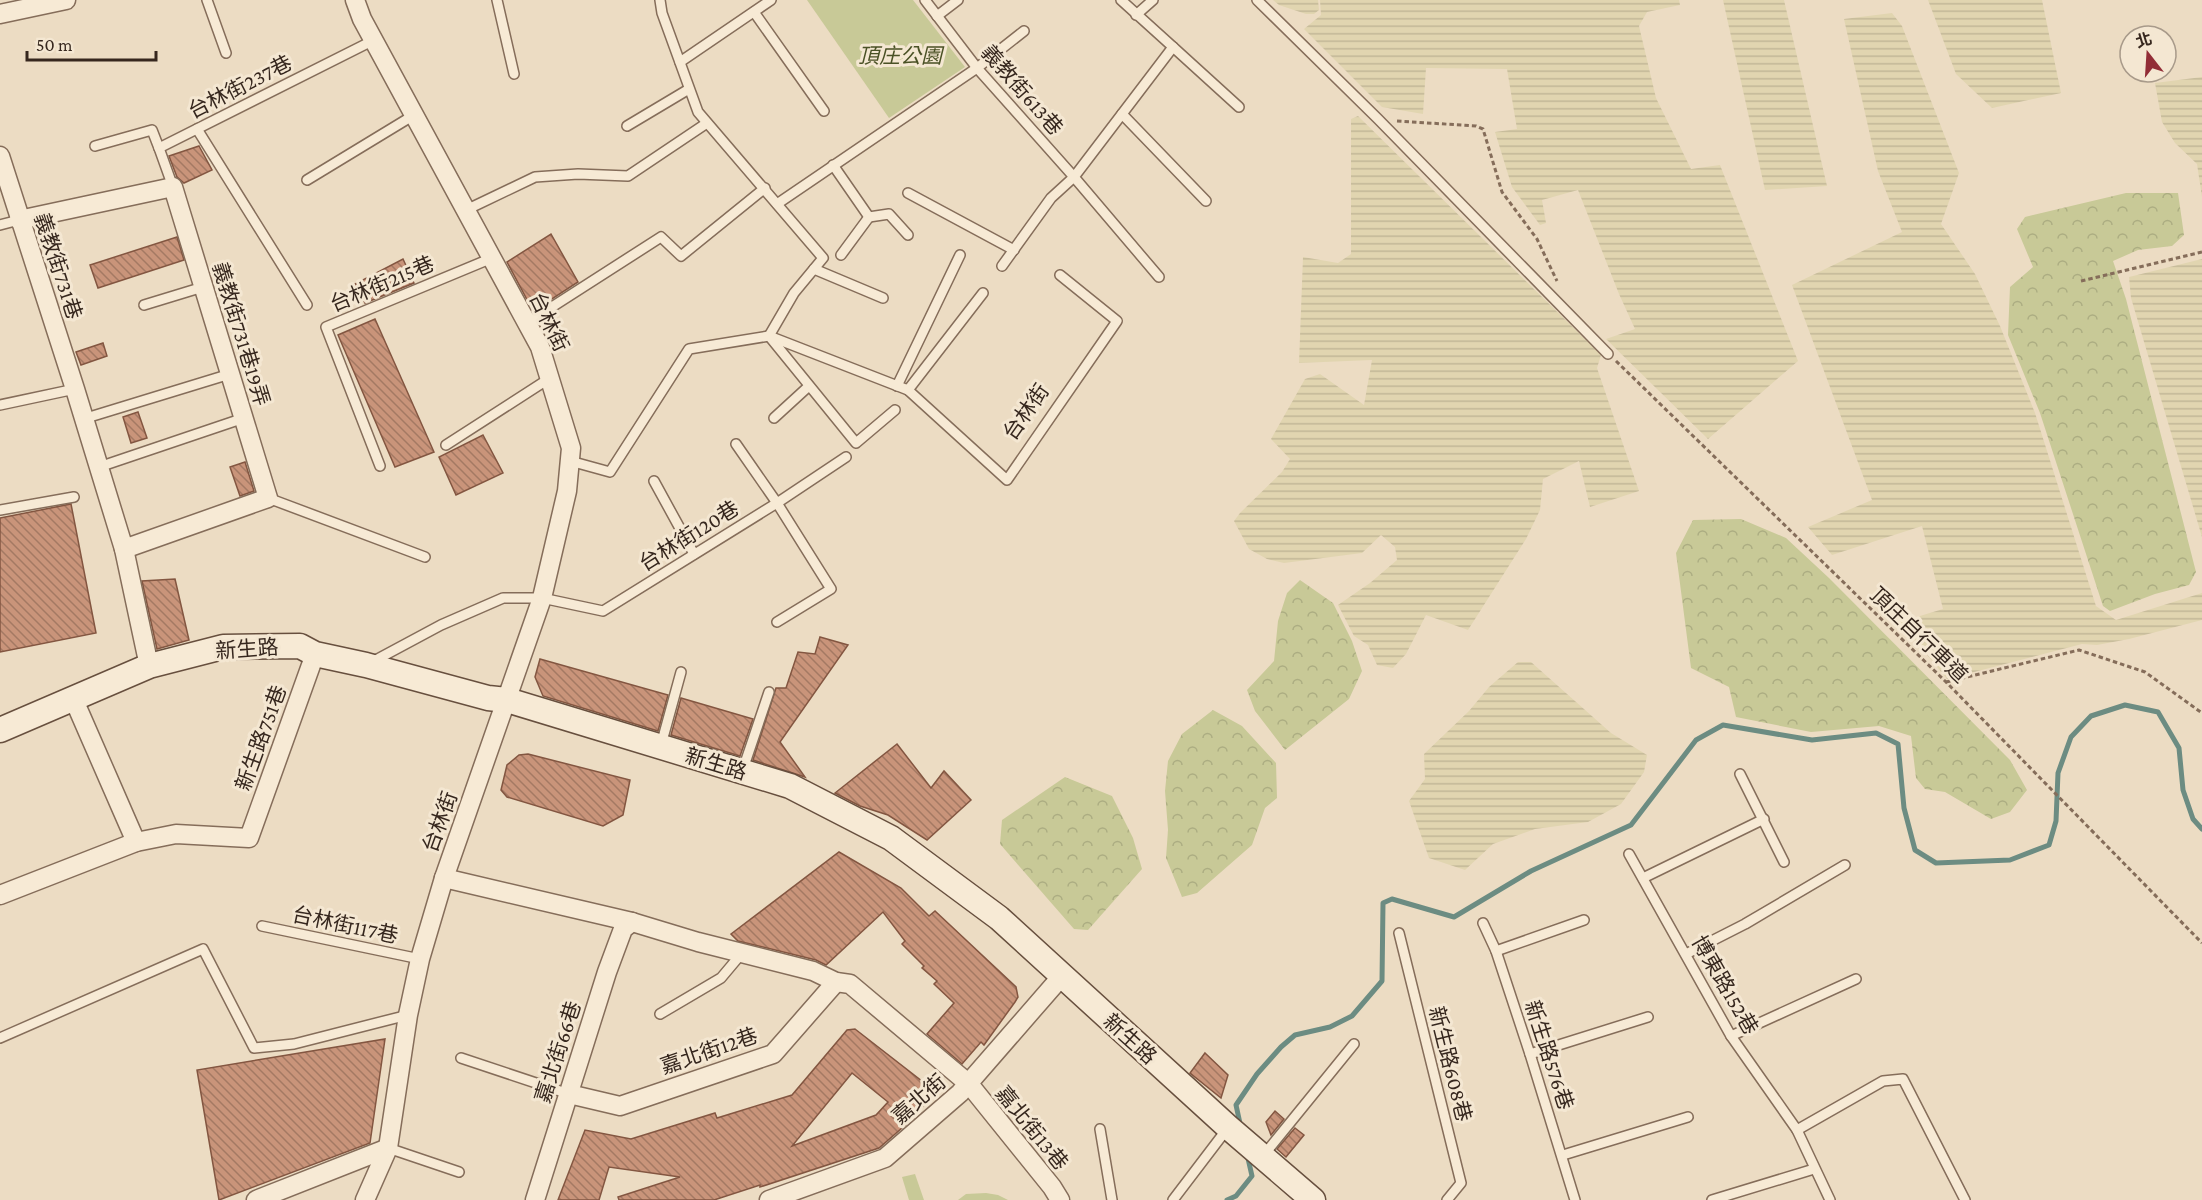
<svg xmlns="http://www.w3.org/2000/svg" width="2202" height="1200" font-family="'Crimson Pro','Noto Sans TC',serif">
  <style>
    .farmland { fill: url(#farmland-rules) }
    .forest { fill: url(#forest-crowns) }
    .green { fill: #c8c997 }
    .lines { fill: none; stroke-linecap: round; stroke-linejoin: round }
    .stream { stroke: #6c8c82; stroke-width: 5 }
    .building { fill: url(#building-back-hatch); stroke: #835641; stroke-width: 1.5; fill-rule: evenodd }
    .lane-casing { stroke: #856d5a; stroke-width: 12 }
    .street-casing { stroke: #856d5a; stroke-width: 21 }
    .secondary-casing { stroke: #674f3e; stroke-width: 27 }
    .path { stroke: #856d5a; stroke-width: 3; stroke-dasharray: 4.5 3; stroke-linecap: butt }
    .lane { stroke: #f7ead5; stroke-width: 9 }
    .street { stroke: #f7ead5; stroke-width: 18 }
    .secondary { stroke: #f7ead5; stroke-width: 24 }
    .labels { text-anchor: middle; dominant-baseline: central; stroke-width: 6; stroke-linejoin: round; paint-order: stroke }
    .park-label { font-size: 21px; font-style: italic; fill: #4a5125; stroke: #f4e7d2 }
    .street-label { font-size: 21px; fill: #36271e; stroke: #f4e7d2 }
  </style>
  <defs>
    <pattern id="farmland-rules" width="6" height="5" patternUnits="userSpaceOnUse" patternTransform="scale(1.5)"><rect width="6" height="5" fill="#e1d5b0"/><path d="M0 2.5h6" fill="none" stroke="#c2b797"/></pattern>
    <pattern id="forest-crowns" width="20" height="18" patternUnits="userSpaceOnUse" patternTransform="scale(1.5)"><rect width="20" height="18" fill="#c8c997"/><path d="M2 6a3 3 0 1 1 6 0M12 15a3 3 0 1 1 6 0" fill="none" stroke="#acad82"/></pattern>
    <pattern id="building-back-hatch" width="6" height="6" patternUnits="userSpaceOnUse" patternTransform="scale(1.5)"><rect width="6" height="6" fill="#c9947a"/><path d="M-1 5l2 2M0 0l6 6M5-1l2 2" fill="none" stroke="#a47963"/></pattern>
  </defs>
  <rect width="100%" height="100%" fill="#ecdcc3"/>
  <g class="farmland">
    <path d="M1273,0H1318L1319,10L1314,14H1306L1279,5Z"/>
    <path d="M1320,0H1679L1680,5L1647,12L1639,26L1656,98L1691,169L1720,165L1798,361L1708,439L1606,339L1635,329L1619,294L1578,190L1542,200L1546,223L1540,225L1512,187L1495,132L1517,129L1507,69L1426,68L1423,114L1382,107L1304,29L1321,15Z"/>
    <path d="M1723,0H1784L1827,186L1765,190Z"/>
    <path d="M1928,0H2042L2061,93L1992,108L1956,74Z"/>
    <path d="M1892,13L1902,26L1959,173L1941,224L1975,274L2000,326L2035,413L2096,606L2116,620L2202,593V620L2129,639L2097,645L2082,644L1947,679L1900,622L1943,609L1922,526L1832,555L1808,527L1872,500L1792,285L1902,232L1878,171L1844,19Z"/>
    <path d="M2202,77V197L2197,164L2175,143L2162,122L2155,83Z"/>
    <path d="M1358,116L1601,355L1597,368L1639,491L1590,507L1579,461L1543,479L1540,510L1526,539L1468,630L1426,615L1406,654L1393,668L1377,665L1368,645L1354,636L1338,605L1370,583L1397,560L1395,547L1381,535L1362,553L1284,563L1267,559L1249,549L1234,521L1240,513L1282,472L1290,459L1271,439L1305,379L1320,374L1364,405L1372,360L1299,363L1303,257L1338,263L1351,254V119Z"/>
    <path d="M2202,259V537L2131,298L2129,277Z"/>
    <path d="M1518,662H1531L1611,733L1647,755L1644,772L1621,804L1588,822L1535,829L1493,844L1465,870L1429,858L1409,801L1425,779L1424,754L1469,711L1489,687Z"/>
  </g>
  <g class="forest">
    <path d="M2126,193H2178L2184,235L2172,246L2138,250L2113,261L2126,299L2196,572L2189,585L2155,594L2110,611L2103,606L2040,413L2008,335L2010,287L2033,267L2017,229L2025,217Z"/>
    <path d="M1741,519L1786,538L1829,578L2010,760L2027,790L2010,812L1991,819L1945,792L1925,789L1916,778L1911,736L1879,726L1811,732L1736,717L1729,687L1691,668L1676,553L1693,520Z"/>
    <path d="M1300,580L1333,603L1352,641L1362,671L1349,699L1285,750L1255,711L1247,690L1274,661L1278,621L1287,593Z"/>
    <path d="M1213,710L1242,726L1276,763L1277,798L1265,808L1252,845L1197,893L1182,897L1166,858L1168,830L1165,791L1168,761L1182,734Z"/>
    <path d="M1065,777L1112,796L1133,838L1142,869L1088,930L1074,929L1000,844L1002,820Z"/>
  </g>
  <g class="green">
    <path d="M807,0H913L965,67L889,118Z"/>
    <path d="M915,1174L924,1200H909L902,1177Z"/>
    <path d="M986,1193L998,1195L1008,1200H958L966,1194Z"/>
  </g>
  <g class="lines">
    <g class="stream">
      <path d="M1241,1128L1236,1105L1257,1074L1281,1047L1295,1035L1330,1027L1352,1016L1382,981L1383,903L1392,899L1454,917L1531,871L1631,825L1696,740L1723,725L1812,740L1876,733L1898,744L1904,808L1915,850L1936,863L2010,860L2049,845L2056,821L2058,773L2071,737L2091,716L2125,705L2158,712L2179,748L2183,790L2193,819L2202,829"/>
      <path d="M1227,1200L1236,1196L1252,1176L1247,1154"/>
    </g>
  </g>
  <g class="building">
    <path d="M199,146L212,170L184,183L177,177L169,156Z"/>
    <path d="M551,234L578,282L535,310L532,309L507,262Z"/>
    <path d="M177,237L184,260L98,288L90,265Z"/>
    <path d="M403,259L414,283L365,303L355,284Z"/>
    <path d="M375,319L434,452L395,467L338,335Z"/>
    <path d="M103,343L107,356L81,365L76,352Z"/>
    <path d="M138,412L147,438L131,443L123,417Z"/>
    <path d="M483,435L503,473L456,495L439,457Z"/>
    <path d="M245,462L254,491L240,496L230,467Z"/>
    <path d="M71,504L96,633L0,652V518Z"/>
    <path d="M175,579L189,640L157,649L142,581Z"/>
    <path d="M820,637L848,645L780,742L805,777L753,760L776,688H786L798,652L815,654Z"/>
    <path d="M540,659L668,695L658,731L543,696L535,677Z"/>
    <path d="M681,698L753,719L740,756L671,735Z"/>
    <path d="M897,744L931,788L944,771L971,800L927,840L888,815L860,806L835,793Z"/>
    <path d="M528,754L630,780L623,815L603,826L507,797L501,790L507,765L519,755Z"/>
    <path d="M839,852L901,888L929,916L935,911L1016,987L1018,997L1015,1002L984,1045L981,1042L962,1064L927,1034L954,1003L934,984L937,981L922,968L924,966L902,944L905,941L883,912L826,965L816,960L738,941L731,934Z"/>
    <path d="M855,1029L932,1089L933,1096L902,1128L879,1148L760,1187V1185L714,1200H619L618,1197L680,1177L609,1167L599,1200H558L585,1130L631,1139L715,1113L717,1118L792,1095L847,1030ZM852,1073L888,1102L876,1115L792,1146Z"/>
    <path d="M385,1039L370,1143L219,1200L197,1070Z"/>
    <path d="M1205,1053L1228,1075L1221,1098L1190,1073Z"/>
    <path d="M1275,1111L1284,1119L1271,1135L1266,1122Z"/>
    <path d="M1295,1128L1304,1135L1286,1157L1277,1149Z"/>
  </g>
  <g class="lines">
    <defs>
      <g id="lane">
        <path d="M207,0L226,53"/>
        <path d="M497,0L514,74"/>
        <path d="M660,0L662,13L698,112L823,258L794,293L769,336L856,443L895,410"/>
        <path d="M925,0L977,68L1074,177L1051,198L1002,266"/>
        <path d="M1121,0L1173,47L1074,177L1159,277"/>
        <path d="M1257,0L1378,119L1608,354"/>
        <path d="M754,12L824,111"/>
        <path d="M1136,15L1153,0"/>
        <path d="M937,16L958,0"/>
        <path d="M1173,47L1239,107"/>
        <path d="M680,62L771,0"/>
        <path d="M1122,114L1206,201"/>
        <path d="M627,126L689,89"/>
        <path d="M197,129L307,305"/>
        <path d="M95,146L152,130L159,148"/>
        <path d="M833,165L869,217L889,214L908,235"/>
        <path d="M307,180L414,115"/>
        <path d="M173,187L159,148L374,40"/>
        <path d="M908,193L1014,250"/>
        <path d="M777,204L977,68L1024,31"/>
        <path d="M466,210L535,177L578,174L628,176L707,123"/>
        <path d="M0,225L19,220"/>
        <path d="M841,255L869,217"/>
        <path d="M814,269L883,298"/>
        <path d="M144,305L203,287"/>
        <path d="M527,323L661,237L681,256L765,188"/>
        <path d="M897,386L960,255"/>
        <path d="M908,390L1007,480L1117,321L1060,275"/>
        <path d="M0,405L75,389"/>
        <path d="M774,418L809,386"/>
        <path d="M83,419L230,374"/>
        <path d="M736,444L777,503L831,589L777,622"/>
        <path d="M446,445L550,378"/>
        <path d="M570,461L610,472L689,349L769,336L908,390L983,293"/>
        <path d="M380,466L326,327L492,258"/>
        <path d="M99,467L244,418"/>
        <path d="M654,481L694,554"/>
        <path d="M268,498L425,557"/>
        <path d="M0,510L74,497"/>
        <path d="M372,662L441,625L503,598H542L603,611L777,503L846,457"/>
        <path d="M661,745L681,672"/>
        <path d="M742,772L769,692"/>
        <path d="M1740,774L1784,862"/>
        <path d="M1629,854L1731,1036L1797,1130L1830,1200"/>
        <path d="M1643,878L1764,819"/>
        <path d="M1483,923L1496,951L1530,1054L1575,1200"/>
        <path d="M262,926L420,959"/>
        <path d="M1399,933L1461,1183L1447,1200"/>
        <path d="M1496,951L1584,920"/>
        <path d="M1686,954L1745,924L1845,865"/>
        <path d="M660,1014L721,978L742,953"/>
        <path d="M1731,1036L1856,979"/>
        <path d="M0,1038L203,949L254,1048L294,1044L408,1015"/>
        <path d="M1530,1054L1648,1017"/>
        <path d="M461,1058L569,1094"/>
        <path d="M1100,1129L1112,1200"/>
        <path d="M1797,1130L1883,1081L1903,1079L1965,1200"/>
        <path d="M388,1148L459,1172"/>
        <path d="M1563,1155L1688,1117"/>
        <path d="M1263,1156L1354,1044"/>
        <path d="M1173,1200L1227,1129"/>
        <path d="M1712,1200L1814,1169"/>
      </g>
      <g id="street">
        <path d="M355,0L362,19L540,347L571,448L567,491L542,598L444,878L420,959L408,1015L388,1148L365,1200"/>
        <path d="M0,14L66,0"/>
        <path d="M0,156L75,389L124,549L149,666"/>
        <path d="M19,220L173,187L268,498L124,549"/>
        <path d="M74,700L136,842"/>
        <path d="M444,878L632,922L698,942L813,971L836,982L850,984L969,1084L1052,1187L1060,1200"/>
        <path d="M0,895L136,842L176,834L249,838L315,654"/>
        <path d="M569,1094L620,1106L773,1054L836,982"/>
        <path d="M256,1200L388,1148"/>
        <path d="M535,1200L607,972L623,929L632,922"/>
        <path d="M769,1200L885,1158L960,1093L1061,977"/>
      </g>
      <path id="secondary" d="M0,730L149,666L223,647L300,646L315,654L366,665L488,698L507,700L790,786L891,838L999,918L1228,1127L1313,1200"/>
    </defs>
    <use href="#lane" class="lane-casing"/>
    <use href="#street" class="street-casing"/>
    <use href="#secondary" class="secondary-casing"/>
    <g class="path">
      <path d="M1397,121L1476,126L1483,129L1502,192L1537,239L1557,281"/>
      <path d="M2081,281L2202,252"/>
      <path d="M1616,361L1946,682L2202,943"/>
      <path d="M1946,682L2079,650L2145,672L2202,713"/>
    </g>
    <use href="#lane" class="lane"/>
    <use href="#street" class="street"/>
    <use href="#secondary" class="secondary"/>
  </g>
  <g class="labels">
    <g class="park-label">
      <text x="900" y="56">頂庄公園</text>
    </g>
    <g class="street-label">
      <text transform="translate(240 87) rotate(-27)">台林街237巷</text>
      <text transform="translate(1022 90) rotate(49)">義教街613巷</text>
      <text transform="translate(58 266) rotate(72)">義教街731巷</text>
      <text transform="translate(382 284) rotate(-23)">台林街215巷</text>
      <text transform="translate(549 322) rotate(64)">台林街</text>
      <text transform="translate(241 334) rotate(73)">義教街731巷19弄</text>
      <text transform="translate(1026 412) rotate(-55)">台林街</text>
      <text transform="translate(689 536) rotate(-32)">台林街120巷</text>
      <text transform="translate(1919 635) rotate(44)">頂庄自行車道</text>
      <text transform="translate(247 649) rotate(-4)">新生路</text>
      <text transform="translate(261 738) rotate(-70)">新生路751巷</text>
      <text transform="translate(716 764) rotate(17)">新生路</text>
      <text transform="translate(440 822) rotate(-70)">台林街</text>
      <text transform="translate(345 925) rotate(12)">台林街117巷</text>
      <text transform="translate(1725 985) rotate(60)">博東路152巷</text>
      <text transform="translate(1130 1039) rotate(42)">新生路</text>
      <text transform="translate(709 1051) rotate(-19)">嘉北街12巷</text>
      <text transform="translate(558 1052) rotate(-72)">嘉北街66巷</text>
      <text transform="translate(1549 1055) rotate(72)">新生路576巷</text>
      <text transform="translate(1450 1064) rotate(76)">新生路608巷</text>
      <text transform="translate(919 1099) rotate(-41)">嘉北街</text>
      <text transform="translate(1032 1128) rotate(51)">嘉北街13巷</text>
    </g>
  </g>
  <g transform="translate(2148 54) rotate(343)"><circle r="28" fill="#f4e7d2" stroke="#a89a8a" stroke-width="1.5"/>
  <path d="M0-4.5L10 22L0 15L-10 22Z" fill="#922d36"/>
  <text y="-9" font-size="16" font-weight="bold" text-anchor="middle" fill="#36271e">北</text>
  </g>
  <path d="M27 51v9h129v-9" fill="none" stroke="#36271e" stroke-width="3"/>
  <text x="36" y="51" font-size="18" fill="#36271e" stroke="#f4e7d2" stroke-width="4.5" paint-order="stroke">50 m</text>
</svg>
